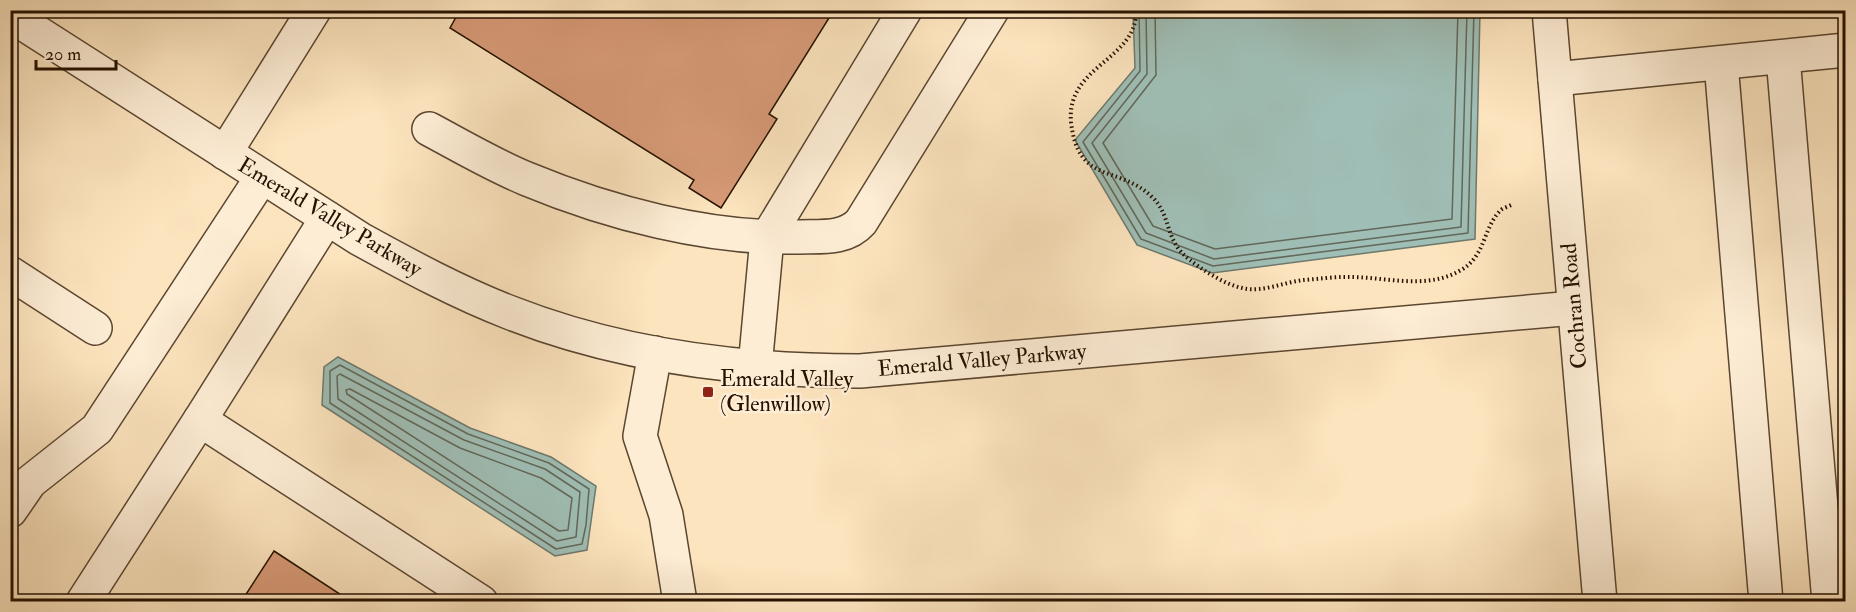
<svg xmlns="http://www.w3.org/2000/svg" width="1856" height="612" font-family="'IM FELL Double Pica',serif">
  <style>
    .water { fill: #9fbeb5; stroke: #6e796d; stroke-width: 1.5 }
    .lines { fill: none; stroke-linecap: round; stroke-linejoin: round }
    .shore { stroke: #62685a; stroke-width: 1.5 }
    .building { fill: #d79a77; stroke: #251100; stroke-width: 1.5 }
    .minor-casing { stroke: #5b4630; stroke-width: 36 }
    .path { stroke: #251100; stroke-width: 4; stroke-dasharray: 1.5 3; stroke-linecap: butt }
    .minor { stroke: #fdedd5; stroke-width: 33 }
    .poi-dot { fill: #8f2418; stroke: #fdedd5; stroke-width: 2 }
    .labels { text-anchor: middle; dominant-baseline: central; stroke-width: 5; stroke-linejoin: round; paint-order: stroke }
    .street-label { font-size: 22px; fill: #251100; stroke: #fdedd5 }
    .poi-label { font-size: 22px; fill: #251100; stroke: #fdedd5; text-anchor: start }
  </style>
  <rect width="100%" height="100%" fill="#fce4be"/>
  <filter id="stains"><feTurbulence type="fractalNoise" baseFrequency=".00333" numOctaves="4"/><feColorMatrix values="0 0 0 0 .2 0 0 0 0 .09 0 0 0 0 .02 0 0 0 .5 -.17"/></filter>
  <radialGradient id="worn" r=".72"><stop offset=".6" stop-color="#630" stop-opacity="0"/><stop offset="1" stop-color="#630" stop-opacity=".3"/></radialGradient>
  <g class="water">
    <path d="M1133,11H1480L1475,239L1212,273L1137,245L1075,140L1135,68Z"/>
    <path d="M338,357L470,428L551,457L596,486L587,550L555,556L322,405L324,367Z"/>
  </g>
  <g class="lines">
    <g class="shore">
      <path d="M1139,10L1140,71L1083,142L1141,239L1213,266L1468,233L1474,10"/>
      <path d="M1146,10L1147,74L1092,143L1146,233L1214,259L1461,227L1467,10"/>
      <path d="M1155,10L1156,75L1103,143L1153,226L1215,249L1452,219L1458,10"/>
      <path d="M340,365L468,434L549,463L589,489L586,525L582,544L556,549L330,403V371Z"/>
      <path d="M340,374L464,440L545,469L580,492L576,537L557,541L338,399L337,376Z"/>
      <path d="M350,389L460,448L541,478L572,498L568,530L559,531L347,394L346,390Z"/>
    </g>
  </g>
  <g class="building">
    <path d="M460,10H834L769,114L777,119L721,208L689,188L694,180L450,28Z"/>
    <path d="M1846,170V227L1840,171Z"/>
    <path d="M274,551L352,602H241Z"/>
  </g>
  <g class="lines">
    <defs>
      <g id="minor">
        <path d="M1549,10L1600,602"/>
        <path d="M10,15L360,239C409,266 459,293 511,313C621,356 743,371 860,371L1574,308"/>
        <path d="M1783,57L1829,602"/>
        <path d="M1721,63L1766,602"/>
        <path d="M1555,79L1846,50"/>
        <path d="M429,129C461,146 493,165 527,179C609,213 708,239 797,237C820,236 845,240 861,222L992,10"/>
        <path d="M225,153L314,10"/>
        <path d="M10,273L95,328"/>
        <path d="M655,353L640,436L666,515L680,602"/>
        <path d="M755,367L767,238L905,10"/>
        <path d="M200,420L327,218"/>
        <path d="M10,511L30,482L97,429L262,177"/>
        <path d="M83,602L200,420L481,602"/>
      </g>
    </defs>
    <use href="#minor" class="minor-casing"/>
    <path class="path" d="M1136,10C1138,60 1066,65 1071,122C1078,185 1118,165 1151,196C1173,216 1163,240 1190,260C1204,271 1224,284 1242,288C1262,293 1284,282 1304,280C1318,279 1332,277 1345,277C1384,276 1426,291 1461,270C1486,256 1483,227 1501,210C1503,208 1510,206 1513,204"/>
    <use href="#minor" class="minor"/>
  </g>
  <rect class="poi-dot" x="702" y="386" width="12" height="12" rx="3"/>
  <g class="labels">
    <g class="street-label">
      <text transform="translate(330 217) rotate(31)">Emerald Valley Parkway</text>
      <text transform="translate(1574 306) rotate(-95)">Cochran Road</text>
      <text transform="translate(982 360) rotate(-5)">Emerald Valley Parkway</text>
    </g>
    <g class="poi-label">
      <text x="720" y="379">Emerald Valley<tspan x="720" dy="25">(Glenwillow)</tspan></text>
    </g>
  </g>
  <rect width="1856" height="612" fill="none" stroke="#fce4be" stroke-width="36"/>
  <rect x="12" y="12" width="1832" height="588" fill="none" stroke="#251100" stroke-width="3"/>
  <rect x="18" y="18" width="1820" height="576" fill="none" stroke="#251100" stroke-width="1.5"/>
  <path d="M36 60v9h80v-9" fill="none" stroke="#251100" stroke-width="3"/>
  <text x="45" y="60" font-size="18" fill="#251100" stroke="#fdedd5" stroke-width="4.5" paint-order="stroke">20 m</text>
  <rect width="100%" height="100%" filter="url(#stains)"/>
  <rect width="100%" height="100%" fill="url(#worn)"/>
</svg>
